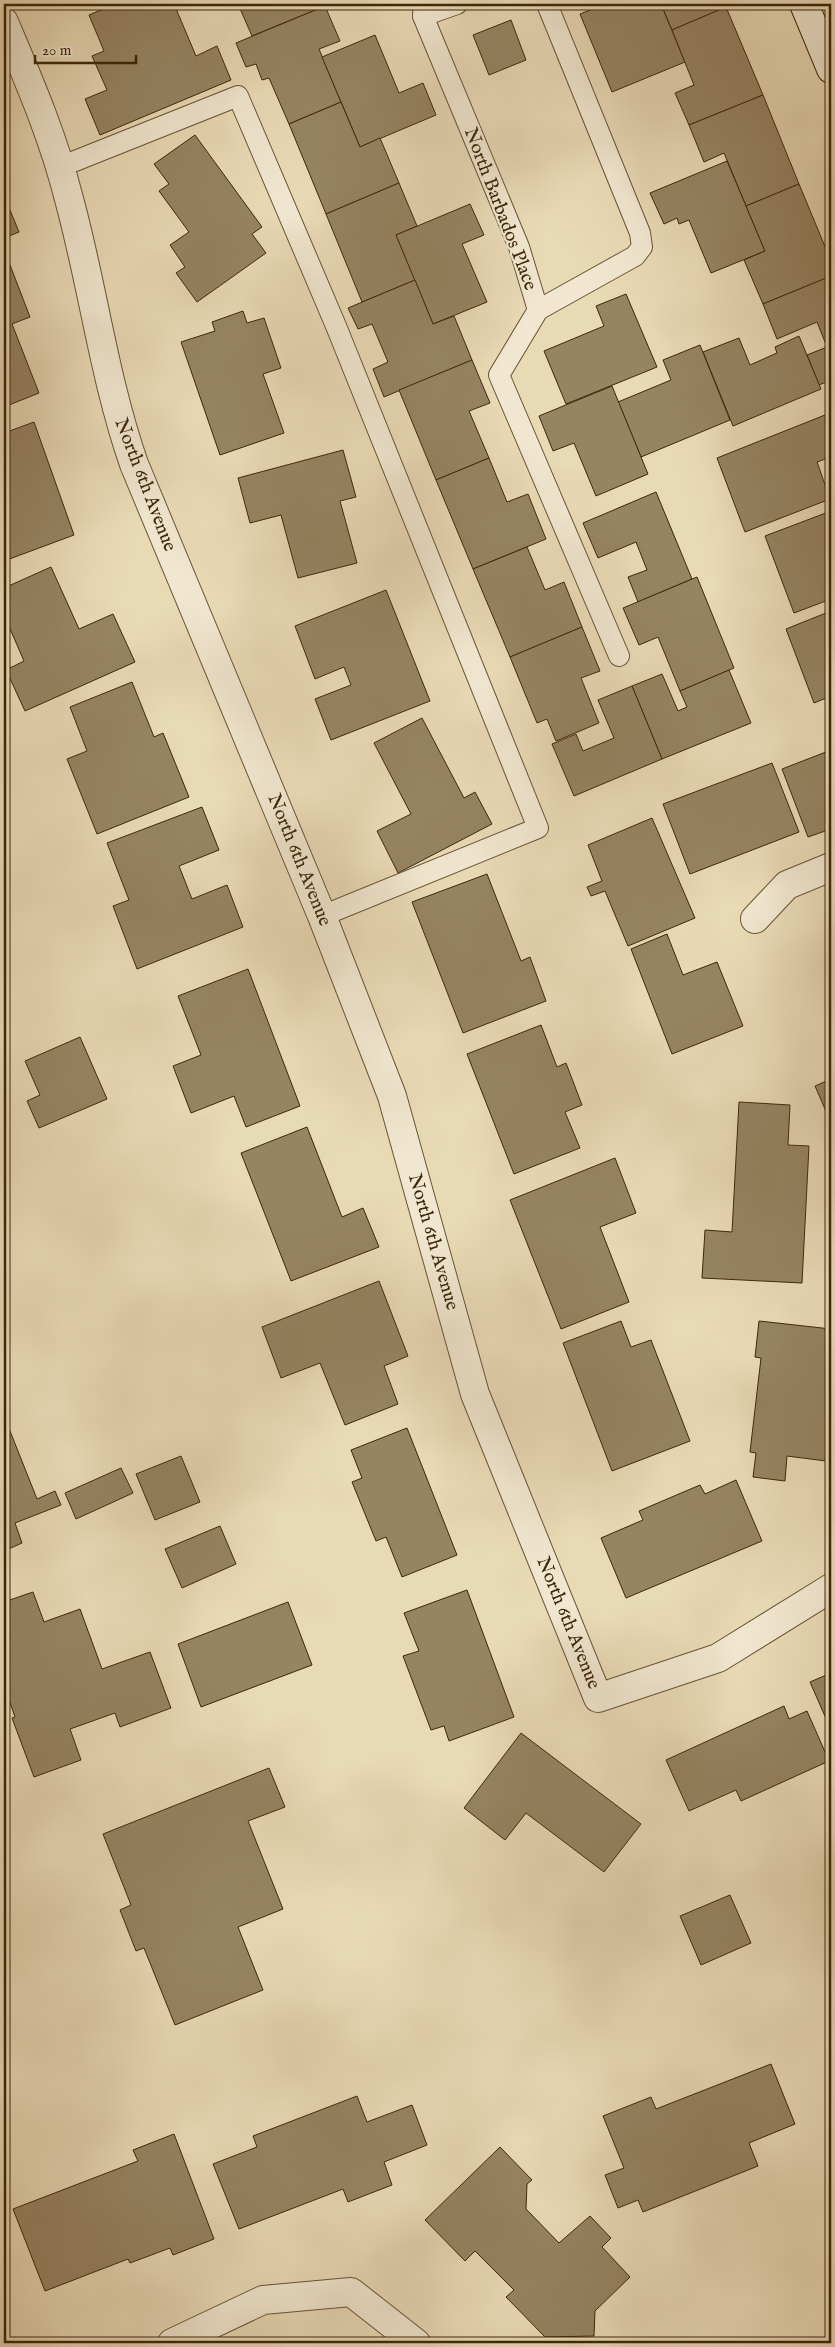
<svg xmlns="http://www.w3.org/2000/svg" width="835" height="2347" font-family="'IM FELL English',serif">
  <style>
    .building { fill: #968463; stroke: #3c270a }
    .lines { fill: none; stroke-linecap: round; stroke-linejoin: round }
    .lane-casing { stroke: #675435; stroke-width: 22 }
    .street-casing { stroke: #675435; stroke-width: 30 }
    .secondary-casing { stroke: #3c270a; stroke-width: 30 }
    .lane { stroke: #f1e7d0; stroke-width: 20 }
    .street { stroke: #f1e7d0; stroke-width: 28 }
    .secondary { stroke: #f1e7d0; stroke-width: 28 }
    .labels { text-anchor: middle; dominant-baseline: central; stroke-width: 4.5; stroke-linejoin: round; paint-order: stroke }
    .street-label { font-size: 19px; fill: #3c270a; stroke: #f1e7d0 }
  </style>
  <rect width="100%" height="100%" fill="#e9dab6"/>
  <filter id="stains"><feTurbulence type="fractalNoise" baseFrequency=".004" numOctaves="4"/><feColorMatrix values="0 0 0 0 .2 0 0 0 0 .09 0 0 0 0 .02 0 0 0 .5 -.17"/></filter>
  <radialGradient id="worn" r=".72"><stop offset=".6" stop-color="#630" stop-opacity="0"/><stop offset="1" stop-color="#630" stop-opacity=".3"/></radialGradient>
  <g class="building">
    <path d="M115,4H174L196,56L217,46L231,80L100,135L85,99L107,90L92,56L104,51L89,15Z"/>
    <path d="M238,4H324L325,6L252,36Z"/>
    <path d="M605,4H661L685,62L612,92L580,14Z"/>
    <path d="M661,4H725L726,7L672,30Z"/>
    <path d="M325,6L340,41L319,49L341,102L289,124L269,78L262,80L256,64L246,67L236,43Z"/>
    <path d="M726,7L763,95L689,125L675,93L694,85L672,30Z"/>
    <path d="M511,20L526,60L489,75L473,35Z"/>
    <path d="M375,35L399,93L423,83L436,115L360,147L322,57Z"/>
    <path d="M763,95L799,184L746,206L724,153L704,162L689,125Z"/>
    <path d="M341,102L360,147L380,138L399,183L326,214L289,124Z"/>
    <path d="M195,135L262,227L252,234L266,253L197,302L176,273L185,267L170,245L189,232L159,191L169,184L154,164Z"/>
    <path d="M727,161L765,251L711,273L689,220L679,224L677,218L664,224L650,193Z"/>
    <path d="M399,183L417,226L396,235L415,280L362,302L326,214Z"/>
    <path d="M799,184L831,261V276L763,304L744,260L765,251L746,206Z"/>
    <path d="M5,198L19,232L4,238V199Z"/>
    <path d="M470,204L484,235L462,244L487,302L433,324L396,235Z"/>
    <path d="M10,265L30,317L12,324L39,393L4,407V267Z"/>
    <path d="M831,276V380L819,385L807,355L827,347L817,322L777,339L763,304Z"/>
    <path d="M415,280L433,324L454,316L472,360L384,397L373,369L388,362L372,324L358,329L348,308Z"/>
    <path d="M626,294L657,367L566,404L544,351L604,326L596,306Z"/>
    <path d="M243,311L247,323L264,318L281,368L263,374L284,433L220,455L181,342L215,331L212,322Z"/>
    <path d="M799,336L821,389L733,426L703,352L739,338L750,365L777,353L775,347Z"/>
    <path d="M700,345L730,420L641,457L618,402L671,380L663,360Z"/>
    <path d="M472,360L490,403L469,411L489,458L436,480L399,390Z"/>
    <path d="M612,386L648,474L596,496L574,443L553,451L539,416Z"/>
    <path d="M830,413L831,457L817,462L830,499L745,532L717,458Z"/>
    <path d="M34,422L74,535L4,561V433Z"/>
    <path d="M343,450L356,497L340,501L357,563L298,578L281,515L250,523L238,478Z"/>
    <path d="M489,458L507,502L528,494L546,539L473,569L436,480Z"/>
    <path d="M656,492L692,579L638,602L628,577L647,570L636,542L598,558L583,523Z"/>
    <path d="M831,511V599L794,613L765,536Z"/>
    <path d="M527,547L545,590L564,582L582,627L510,657L473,569Z"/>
    <path d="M51,567L79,629L113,614L135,662L25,711L6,670L24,661L4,615V588Z"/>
    <path d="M697,577L734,668L680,691L658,637L639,645L623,608Z"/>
    <path d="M386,590L430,701L331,740L315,699L351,685L344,667L315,679L295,626Z"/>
    <path d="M831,611V696L814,703L786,629Z"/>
    <path d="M582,627L600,671L581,678L599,723L556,741L547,719L537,723L510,657Z"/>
    <path d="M729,670L751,723L662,759L632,686L662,674L678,711L687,707L680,691Z"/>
    <path d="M132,682L154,737L163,733L189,797L97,834L67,759L87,751L70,707Z"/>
    <path d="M632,686L662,759L574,796L552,744L576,734L583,751L614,738L598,700Z"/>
    <path d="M422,718L464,798L475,792L492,824L398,873L377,831L411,814L374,743Z"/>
    <path d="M831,750V829L808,837L782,769Z"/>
    <path d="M772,763L799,832L690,874L663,804Z"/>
    <path d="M202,807L219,850L179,866L192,899L227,885L243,927L137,969L113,906L129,900L107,843Z"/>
    <path d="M652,818L695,918L628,946L605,891L591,896L587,887L602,881L588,845Z"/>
    <path d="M487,874L521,961L530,957L546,1001L463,1033L412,902Z"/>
    <path d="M667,934L683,975L717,962L743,1026L672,1054L631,949Z"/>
    <path d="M248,969L300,1106L246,1127L234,1096L191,1113L173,1066L201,1055L178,996Z"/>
    <path d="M541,1025L557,1067L566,1063L582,1105L565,1112L580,1148L514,1174L467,1054Z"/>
    <path d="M80,1037L107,1099L39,1128L27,1101L40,1095L25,1061Z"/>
    <path d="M831,1048V1060L827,1050Z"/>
    <path d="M831,1079V1123L815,1086Z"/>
    <path d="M739,1102L790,1105L788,1145L809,1146L802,1283L702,1278L705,1230L732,1232Z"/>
    <path d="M307,1127L342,1217L363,1208L379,1247L291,1281L241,1153Z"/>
    <path d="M615,1158L636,1213L600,1227L629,1302L561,1329L510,1200Z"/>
    <path d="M379,1281L408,1356L384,1366L398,1404L345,1425L320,1363L281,1378L262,1327Z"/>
    <path d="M621,1321L631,1347L651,1340L690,1441L612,1471L563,1343Z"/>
    <path d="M759,1321L831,1329V1406L826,1461L787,1456L785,1481L753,1477L756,1453L750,1452L761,1358L755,1357Z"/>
    <path d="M8,1426L37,1499L55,1491L61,1505L15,1523L22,1543L4,1551V1427Z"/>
    <path d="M407,1428L457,1555L402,1577L386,1537L376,1541L352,1482L362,1478L351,1450Z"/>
    <path d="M181,1456L200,1502L155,1520L136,1474Z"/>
    <path d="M121,1468L133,1493L76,1519L65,1493Z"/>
    <path d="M736,1480L762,1541L626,1598L601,1538L643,1520L639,1511L700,1485L705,1494Z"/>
    <path d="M220,1526L236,1564L182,1588L165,1549Z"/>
    <path d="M467,1590L514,1717L449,1741L444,1726L431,1730L403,1656L419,1651L404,1613Z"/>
    <path d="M33,1592L44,1622L80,1609L102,1669L150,1652L171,1708L120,1727L115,1713L70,1729L81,1760L34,1777L12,1718L15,1717L4,1685V1602Z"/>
    <path d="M288,1602L312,1665L201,1707L178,1644Z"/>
    <path d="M831,1673V1730L810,1682Z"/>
    <path d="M784,1706L789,1719L807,1711L829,1761L741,1801L736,1790L689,1811L666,1760Z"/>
    <path d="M521,1733L641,1824L604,1872L526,1813L505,1840L464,1808Z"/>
    <path d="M269,1768L285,1807L248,1821L283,1909L238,1927L263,1990L175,2025L144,1948L136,1951L120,1910L131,1905L103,1834Z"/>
    <path d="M730,1895L751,1943L701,1965L680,1916Z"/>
    <path d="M771,2064L795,2124L749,2143L758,2166L643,2212L638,2200L618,2208L605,2175L624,2168L603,2116L651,2097L656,2109Z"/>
    <path d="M357,2096L367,2122L412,2105L427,2145L384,2162L392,2185L348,2202L343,2189L239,2229L213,2164L257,2147L253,2136Z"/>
    <path d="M174,2134L214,2239L173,2255L170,2248L130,2263L128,2259L45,2291L13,2209L138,2161L133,2150Z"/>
    <path d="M500,2147L532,2180L527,2184L526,2209L559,2243L590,2216L611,2238L602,2247L630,2277L595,2311L594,2336L545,2337L506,2297L514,2290L475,2251L465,2261L425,2220Z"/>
  </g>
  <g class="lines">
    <defs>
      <g id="lane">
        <path d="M424,4L423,16L519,247L538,310L499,375L619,656"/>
        <path d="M423,16L457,4"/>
        <path d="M60,167L238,96L336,326L538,828L322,916"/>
        <path d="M538,310L635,256L642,247L640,233L547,4"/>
      </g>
      <g id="street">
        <path d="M4,22C29,81 53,136 69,199C93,287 104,378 134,464L322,916L392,1096L475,1394L598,1698L718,1658L831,1588"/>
        <path d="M755,919L787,885L831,867"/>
        <path d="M172,2343L263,2300L351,2292L416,2343"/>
      </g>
      <path id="secondary" d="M804,4L831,69"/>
    </defs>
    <use href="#lane" class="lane-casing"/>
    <use href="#street" class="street-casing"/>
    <use href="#secondary" class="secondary-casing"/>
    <use href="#lane" class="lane"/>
    <use href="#street" class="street"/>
    <use href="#secondary" class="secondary"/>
  </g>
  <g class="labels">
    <g class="street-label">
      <text transform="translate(500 209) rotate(69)">North Barbados Place</text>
      <text transform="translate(145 485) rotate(69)">North 6th Avenue</text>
      <text transform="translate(299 860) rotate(68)">North 6th Avenue</text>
      <text transform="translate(433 1242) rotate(74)">North 6th Avenue</text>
      <text transform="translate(568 1623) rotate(68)">North 6th Avenue</text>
    </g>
  </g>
  <rect width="835" height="2347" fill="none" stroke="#e9dab6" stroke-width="20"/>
  <rect x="5" y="5" width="825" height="2337" fill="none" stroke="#3c270a" stroke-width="2.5"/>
  <rect x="10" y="10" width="815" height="2327" fill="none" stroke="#3c270a"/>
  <path d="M35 55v8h101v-8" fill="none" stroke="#3c270a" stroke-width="2.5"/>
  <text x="42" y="55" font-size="15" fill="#3c270a" stroke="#f1e7d0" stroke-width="4" paint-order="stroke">20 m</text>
  <rect width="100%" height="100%" filter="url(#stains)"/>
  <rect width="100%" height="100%" fill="url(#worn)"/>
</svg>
